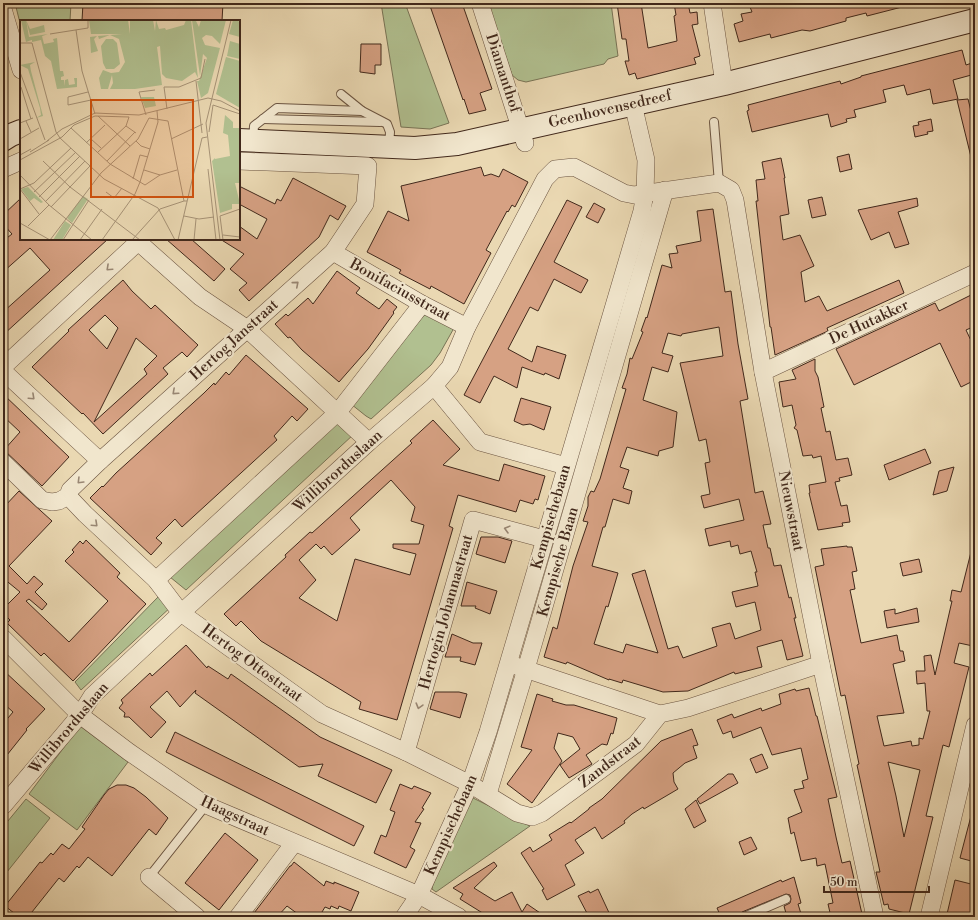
<svg xmlns="http://www.w3.org/2000/svg" width="978" height="920" font-family="'Libre Bodoni',serif">
  <style>
    .green { fill: #b1c090; stroke: #797456 }
    .building { fill: #d6a183; stroke: #41281b; fill-rule: evenodd }
    .lines { fill: none; stroke-linecap: round; stroke-linejoin: round }
    .lane-casing { stroke: #6b5441; stroke-width: 10 }
    .street-casing { stroke: #6b5441; stroke-width: 18 }
    .secondary-casing { stroke: #41281b; stroke-width: 24 }
    .lane { stroke: #f1e6cd; stroke-width: 8 }
    .street { stroke: #f1e6cd; stroke-width: 17 }
    .secondary { stroke: #f1e6cd; stroke-width: 22 }
    .oneway { stroke: #998774 }
    .labels { text-anchor: middle; dominant-baseline: central; stroke-width: 4; stroke-linejoin: round; paint-order: stroke }
    .street-label { font-size: 15px; fill: #41281b; stroke: #f1e6cd }
    .inset-road { fill: none; stroke: #a69276; stroke-width: 1 }
    .view { fill: #cf520e; fill-opacity: 0.15; stroke: #cf520e; stroke-width: 2 }
    .inset-edge { fill: none; stroke: #41281b; stroke-width: 2 }
  </style>
  <rect width="100%" height="100%" fill="#ead8b2"/>
  <filter id="stains"><feTurbulence type="fractalNoise" baseFrequency=".005" numOctaves="4"/><feColorMatrix values="0 0 0 0 .2 0 0 0 0 .09 0 0 0 0 .02 0 0 0 .5 -.17"/></filter>
  <radialGradient id="worn" r=".72"><stop offset=".6" stop-color="#630" stop-opacity="0"/><stop offset="1" stop-color="#630" stop-opacity=".3"/></radialGradient>
  <g class="green">
    <path d="M15,3H71L70,21H21V27Z"/>
    <path d="M381,3H405L449,123L430,129L401,127Z"/>
    <path d="M488,3H611L618,56L608,59L604,64L526,82L518,80L512,75Z"/>
    <path d="M425,314L454,328L440,353L431,365L371,419L366,416L351,404Z"/>
    <path d="M339,421L354,434L186,590L170,577Z"/>
    <path d="M159,596L173,605L81,690L75,682Z"/>
    <path d="M80,726L128,762L77,830L29,794Z"/>
    <path d="M471,797L530,826L436,892L432,889L433,884Z"/>
    <path d="M26,799L50,818L3,877V827Z"/>
  </g>
  <g class="building">
    <path d="M83,3H223L222,21H82Z"/>
    <path d="M429,3H462L492,89L480,93L486,110L469,114L464,99L463,100Z"/>
    <path d="M617,3H641L648,48L677,41L674,16L676,15L674,3H688L690,13L697,12L698,24L692,25L700,56L694,58L696,64L637,79L635,73L629,75L625,61H629L626,39H622Z"/>
    <path d="M763,3H901L902,7L867,16L866,13L846,18V21L810,31L802,30L771,38L770,34L739,42L734,24L743,21L741,14L752,12L750,7Z"/>
    <path d="M361,44H381V65H375V74L360,72Z"/>
    <path d="M962,50L966,65L972,63L975,74L953,80L958,99L933,104L930,89L907,95L904,85L883,90L886,102L854,110L856,117L846,119L847,122L831,127L828,114L752,132L747,111L749,110L748,105L840,81L841,84L861,77V76Z"/>
    <path d="M968,99L975,127V157H971L957,100Z"/>
    <path d="M931,119L933,131L927,132L928,134L915,137L913,126L919,125L918,122Z"/>
    <path d="M849,154L852,169L840,172L837,157Z"/>
    <path d="M781,158L785,178H784L789,214L780,216L783,240L800,235L814,266L801,272L805,302L819,296L827,311L899,280L904,293L827,328L828,331L775,355L771,327H770L756,201H758L756,180L765,179L762,162Z"/>
    <path d="M481,167L484,176L491,174L499,177L503,169L528,182L515,207L512,205L508,212L507,211L486,250L491,253L464,304L431,286L430,289L399,273L401,270L367,252L388,211L409,221L401,186Z"/>
    <path d="M293,178L346,206L338,220L330,215L319,237L249,301L239,290L247,283L230,269L244,254L220,239H239V226L257,239L267,219L239,204V186L275,204L277,199L281,201Z"/>
    <path d="M822,197L826,215L812,218L808,200Z"/>
    <path d="M21,198V239H108L3,335V312L50,270L30,248L3,272V241L12,234L3,224V215Z"/>
    <path d="M917,198L918,206L898,212L909,244L895,248L889,232L871,240L858,210Z"/>
    <path d="M567,200L582,207L554,262L588,280L581,293L554,279L538,311L530,307L508,349L532,362L537,346L566,355L559,379L545,373L544,375L522,367L517,388L494,376L480,403L464,395Z"/>
    <path d="M594,203L605,209L598,223L586,217Z"/>
    <path d="M713,209L725,292L731,291L738,344L748,399L740,401L755,493L763,491L771,524L763,525L768,548H770L774,566L781,565L789,598L791,597L796,618H794L803,656L787,660L782,640L757,647L762,667L735,674L734,672L688,691L663,692L623,680L622,683L609,679V680L567,662L566,664L544,657L553,627L557,629L573,566L588,522L583,521L588,506V497L591,491L594,492L600,479L626,389L622,388L627,374L630,358L632,359L643,332L641,331L646,317L647,318L662,265L672,268L669,254L678,253L676,246L701,241L697,211ZM719,327L723,356L680,363L699,441L706,439L710,462L705,463L710,494L701,496L704,508L739,499L744,520L705,529L709,546L730,541L731,547L738,545L740,554L751,551L757,572H755L758,586L732,592L736,607L755,602L761,630L735,639L730,623L712,628L717,646L683,658L678,646L668,649L645,570L632,574L658,653L626,644L623,653L594,644L606,606L608,607L618,573L592,566L603,527H605L613,499L629,504L632,491L623,488L629,470L620,467L627,447L658,456L659,451L673,447L677,412L643,400L652,367L668,372L673,356L662,353L668,333L681,336L682,334Z"/>
    <path d="M166,239H191L225,269L214,281Z"/>
    <path d="M337,271L360,288L356,293L379,309L387,299L397,307L393,312L394,313L368,349L339,382L302,350L290,337L288,338L275,324L286,314L288,316L308,298L313,304Z"/>
    <path d="M123,280L132,291L151,309L155,305L198,345L187,357L182,352L163,368L168,374L103,434L83,413L82,414L32,367L69,331L68,330ZM105,315L118,328L107,349L89,330ZM136,338L157,356L144,369L147,374L94,422Z"/>
    <path d="M975,293V326L966,330L975,349V380L961,387L940,343L854,385L836,349L935,303L939,311Z"/>
    <path d="M246,355L308,409L297,421L292,416L274,436L277,440L182,527L175,519L156,538L162,543L151,555L90,498L102,486L103,487L116,473L204,393L214,383L215,385L226,372L229,375Z"/>
    <path d="M815,359V371L818,377L824,407L821,408L826,432L830,431L836,460L848,458L852,475L839,478L840,481L835,482L841,506L847,505L850,522L842,523L843,526L818,530L809,493H810L809,485L826,482L821,456L813,458L812,455L803,456L797,430L794,428L796,425L792,405L783,407L779,382L796,379L792,370Z"/>
    <path d="M3,394L69,457L42,486L4,450L20,432L3,416Z"/>
    <path d="M521,398L551,407L544,430L530,424L523,425L514,421Z"/>
    <path d="M433,420L460,449L443,465L499,481L504,464L545,476L538,500L535,499L533,504L520,500L516,512L458,495L449,526L453,528L397,720L359,709L361,702L261,641L241,621L236,626L224,614L286,557L285,555L310,532L312,533L412,443L410,441ZM391,480L415,507L411,521L424,525L419,544H393V548L416,554L410,575L355,559L337,621L299,598L316,580L299,560L316,544L321,549L324,546L332,555L360,530L350,518Z"/>
    <path d="M925,449L931,463L889,480L884,465Z"/>
    <path d="M954,467L947,491L933,495L939,471Z"/>
    <path d="M19,491L52,521L9,566L27,584L34,576L43,584L35,592L47,604L42,610L29,599L26,601L69,642L108,601L65,561L74,552L72,550L80,541L83,544L86,540L120,573L117,577L146,604L73,681L44,653L41,656L7,623L10,620L3,613V609L20,592L3,578V508Z"/>
    <path d="M481,537H498L512,541L505,563L476,554Z"/>
    <path d="M847,546V547H852L857,571L852,572L855,589L850,590L861,643L897,635L900,651H903L905,661L893,664L904,713L877,716L884,746L911,741L912,746L919,745V738L923,739L930,711H927L925,683L917,684L916,671H925L924,656L931,655L935,675L952,601H950L952,590L961,592L971,552L975,553V640L973,646L959,643L954,663L969,667L949,747L943,745L926,816L933,817L909,914L889,909L888,904L884,905L876,872H880L857,765L859,764L845,695L841,696L815,567L824,565L821,549ZM888,762L920,770L904,837L896,796Z"/>
    <path d="M919,559L922,572L903,576L900,563Z"/>
    <path d="M467,582L497,591L490,614L475,608L476,606H461Z"/>
    <path d="M917,608L919,622L887,628L884,611L895,609V614Z"/>
    <path d="M452,634L473,643H482L475,665L460,661L461,657H445Z"/>
    <path d="M186,645L207,668L208,666L228,679L231,674L320,737L392,770L376,803L318,776L323,764L299,767L195,693L196,690L180,707L167,691L150,707L166,722L151,738L129,717H124L125,713L119,708L123,703L121,700L150,673L152,676Z"/>
    <path d="M3,670L45,709L26,729L27,730L3,760V724L13,712L3,703Z"/>
    <path d="M809,688L816,716H817L837,797L828,799L836,837L842,863L850,861L862,914L851,917H845L844,914L831,917L828,904L833,903L825,864L817,866L816,858L801,861L794,832L791,834L788,818L802,812L794,790L804,788L802,781L808,779L801,748L772,755L761,727L733,738L731,731L723,734L717,720L732,714L734,718L761,708L762,711L781,704L779,694L795,689L796,691Z"/>
    <path d="M435,692H459L467,694L460,718L430,709Z"/>
    <path d="M537,694L553,699L552,701L566,705H574L617,718L613,734L611,733L607,745L602,744L586,755L592,764L569,778L560,765L580,749L573,737L558,733L554,748L562,761L532,803L507,784L532,750L521,747Z"/>
    <path d="M692,729L698,745L693,746L697,758L685,763L673,773L674,782L678,789L644,809L643,807L632,814L624,821L625,823L602,839L595,827L575,840L584,853L565,865L575,885L547,900L542,890L544,889L521,853L530,847L533,852L552,840L549,835L570,822L571,823L589,809V808L602,799L661,741Z"/>
    <path d="M175,732L364,826L354,846L166,752Z"/>
    <path d="M762,754L768,768L756,773L750,759Z"/>
    <path d="M728,774H733L738,783L700,804L697,799Z"/>
    <path d="M400,784L412,789L414,786L431,793L422,808L424,809L415,822L421,823L410,847L415,850L406,868L374,853L381,835L386,837L395,812L390,810Z"/>
    <path d="M117,785H126L134,788L146,797L168,818L156,835L149,829L112,876L88,857L79,868L77,866L64,882L59,878L28,917H19L5,906L40,862L42,863L51,853L53,855L62,844L69,849L85,829L82,827L104,795L109,789Z"/>
    <path d="M696,800L706,821L694,828L685,809Z"/>
    <path d="M971,816L975,817V862L960,858Z"/>
    <path d="M225,833L258,860L219,910L185,883Z"/>
    <path d="M751,837L757,849L744,855L739,842Z"/>
    <path d="M294,862L324,886L326,881L334,884V882L359,892L351,911L339,906L338,909L331,906L330,909L325,907L319,917H302L287,906L277,917H251L290,866H291Z"/>
    <path d="M494,862L497,866L474,888L495,901L512,892L522,912L527,904L546,917H489L460,899L463,894L453,888Z"/>
    <path d="M794,877L801,903L798,904L802,917H787L784,906L790,903L791,899L790,895L786,894L742,912L739,917H721L717,908L781,880L782,882Z"/>
    <path d="M955,880L975,885V910L973,917H961L947,914Z"/>
    <path d="M598,889L611,917H589L578,896L589,891L590,893Z"/>
  </g>
  <g class="lines">
    <defs>
      <g id="lane">
        <path d="M341,94L362,111"/>
        <path d="M263,119L380,122"/>
        <path d="M714,122L719,183"/>
        <path d="M253,140L254,126L277,108L362,111L387,124L390,132L389,146"/>
        <path d="M149,877L206,805"/>
        <path d="M744,917L786,899"/>
      </g>
      <g id="street">
        <path d="M480,3L525,143"/>
        <path d="M712,3L724,84"/>
        <path d="M3,9L21,70"/>
        <path d="M3,169L21,161"/>
        <path d="M135,239L200,297L246,328L369,442"/>
        <path d="M333,252L422,304L467,327"/>
        <path d="M3,367L138,242"/>
        <path d="M3,371L100,461"/>
        <path d="M763,372L975,273"/>
        <path d="M434,386L480,442L566,466"/>
        <path d="M3,462L42,500L52,502L59,501L68,496"/>
        <path d="M68,496L85,514L156,580L181,613L322,714L406,752L470,784L517,813L532,817L542,813L636,744L660,714L688,708L821,664"/>
        <path d="M68,496L70,490L100,461L333,252L365,204L368,166L239,161"/>
        <path d="M156,580L338,412L422,304"/>
        <path d="M3,638L80,715L129,752L206,805L419,895L459,917"/>
        <path d="M516,666L660,714"/>
        <path d="M406,752L473,520L544,539"/>
        <path d="M488,794L526,669L665,190"/>
        <path d="M3,806L80,715L92,696L181,613L369,442L434,386L450,367L467,327L545,179L555,169L574,167L624,193L634,195L719,183L731,190L735,200L763,372L821,664L875,917"/>
        <path d="M149,877L197,917"/>
        <path d="M238,917L294,843"/>
        <path d="M404,917L419,895L470,784L488,732L642,211L645,193L646,160L633,104"/>
        <path d="M929,917L975,725"/>
      </g>
      <g id="secondary">
        <path d="M3,140L11,135L21,131"/>
        <path d="M239,140L415,148L457,144L724,84L975,20"/>
      </g>
    </defs>
    <use href="#lane" class="lane-casing"/>
    <use href="#street" class="street-casing"/>
    <use href="#secondary" class="secondary-casing"/>
    <use href="#lane" class="lane"/>
    <use href="#street" class="street"/>
    <use href="#secondary" class="secondary"/>
  </g>
  <defs><path id="oneway-chevron" d="M-2-3.5L2.5 0L-2 3.5" fill="none" stroke-width="1.6" stroke-linecap="round" stroke-linejoin="round"/></defs>
  <g class="oneway">
    <use href="#oneway-chevron" transform="translate(109 268) rotate(137)"/>
    <use href="#oneway-chevron" transform="translate(296 284) rotate(-41)"/>
    <use href="#oneway-chevron" transform="translate(175 392) rotate(138)"/>
    <use href="#oneway-chevron" transform="translate(32 397) rotate(43)"/>
    <use href="#oneway-chevron" transform="translate(80 481) rotate(135)"/>
    <use href="#oneway-chevron" transform="translate(95 524) rotate(43)"/>
    <use href="#oneway-chevron" transform="translate(507 529) rotate(-165)"/>
    <use href="#oneway-chevron" transform="translate(419 706) rotate(106)"/>
  </g>
  <g class="labels">
    <g class="street-label">
      <text transform="translate(503 73) rotate(72)">Diamanthof</text>
      <text transform="translate(610 109) rotate(-13)">Geenhovensedreef</text>
      <text transform="translate(400 290) rotate(29)">Bonifaciusstraat</text>
      <text transform="translate(869 322) rotate(-25)">De Hutakker</text>
      <text transform="translate(234 340) rotate(-42)">Hertog Janstraat</text>
      <text transform="translate(338 471) rotate(-42)">Willibrorduslaan</text>
      <text transform="translate(791 511) rotate(79)">Nieuwstraat</text>
      <text transform="translate(551 517) rotate(-74)">Kempischebaan</text>
      <text transform="translate(558 562) rotate(-74)">Kempische Baan</text>
      <text transform="translate(446 612) rotate(-74)">Hertogin Johannastraat</text>
      <text transform="translate(252 663) rotate(36)">Hertog Ottostraat</text>
      <text transform="translate(69 728) rotate(-50)">Willibrorduslaan</text>
      <text transform="translate(610 762) rotate(-38)">Zandstraat</text>
      <text transform="translate(235 816) rotate(25)">Haagstraat</text>
      <text transform="translate(451 825) rotate(-66)">Kempischebaan</text>
    </g>
  </g>
  <g transform="translate(20 20)">
    <rect width="220" height="220" fill="#ead8b2"/>
    <path d="M1,0H6L9,17L28,14L6,22ZM6,0L10,9L24,5L25,12L10,15ZM69,0H108L110,14V0H133L135,11L136,0L139,9L145,8L146,10L164,5L166,0H171L178,58L175,52L162,61L146,58L142,54L140,26L137,27L142,65L115,69H90L93,63L92,55L88,69H81L79,58L83,50L91,53L99,52L105,42L99,19L90,15L79,19L78,16L102,14H71ZM172,0H180L176,1L179,7L181,0H206L200,24L192,16L186,15L182,18L185,25L200,28L188,73L181,78L177,61H179L187,38L183,34L180,56ZM213,0H218L220,4V17L209,14ZM22,16L24,24L34,22L33,19L37,18L40,51H43L44,56L41,57V60H44V66L45,60L48,59L49,65L55,64L54,58H57V67L37,69L31,41L25,36L21,20L12,22V19ZM77,16L74,19L78,31L71,33L70,17ZM86,19H93L97,23L100,44L94,49H86L83,43L81,26ZM210,21L220,24V39L207,36ZM206,37L220,41V88L196,74ZM15,42L10,45L11,51L23,96L16,98L21,95L20,88L8,49L0,45ZM121,77H134L136,86L125,88ZM205,95L213,102V108H220V163H215L220,184H212V189L200,193L192,141L195,138L197,159L195,139L210,136L208,115L203,113ZM8,167L23,182L21,183L14,178L10,181L1,169ZM63,176L68,179L52,203L47,198ZM45,201L51,205L42,220H33Z" fill="#b1c090"/>
    <path class="inset-road" d="M56,10L62,51L75,94M30,14L68,8V0M0,23H12L36,112L40,118L84,159L138,188L155,220M0,52L25,120M176,61L182,113M1,67L11,99M68,72L48,77V85L71,80M147,89L144,67H159L181,58L185,39M126,95L119,72L135,70M78,96L110,126M6,101L11,112M0,103L13,98M106,106L116,113M51,108L90,144L125,165L140,155L157,150M189,112L193,85L220,94M0,119L19,108M71,119L81,128M151,119L183,104M27,121L42,109L75,93L119,95L188,78L201,81L220,91M116,121L121,126L130,129M66,123L85,105M10,132L29,120M0,135L11,129M0,140L42,117L54,105L75,96L109,97L106,106L78,132M23,141L50,167L120,220M87,141L115,112M188,149L196,220M124,150L140,155M0,155L29,185L72,220M113,159L120,135L128,137M0,169L14,163L51,128M0,169L19,194M14,172L56,132M86,172L94,178L102,168M19,177L60,136M25,182L65,141M31,187L70,146M164,196L179,199L194,197M0,203L30,220M8,206L29,185M203,215L220,217M30,220L81,153L118,119L129,98L148,101L164,181H167M43,220L69,180M60,220L82,189M82,220L115,174L120,162L138,102L137,91M112,220L140,189L164,181M158,220L182,118L187,117M174,220L176,199M200,220L186,103L211,0M203,220L200,196L220,189"/>
    <path class="view" d="M71,80H173V177H71Z"/>
    <rect width="220" height="220" class="inset-edge"/>
  </g>
  <rect width="978" height="920" fill="none" stroke="#ead8b2" stroke-width="16"/>
  <rect x="4" y="4" width="970" height="912" fill="none" stroke="#41281b" stroke-width="2"/>
  <rect x="8" y="8" width="962" height="904" fill="none" stroke="#41281b"/>
  <path d="M824 886v6h105v-6" fill="none" stroke="#41281b" stroke-width="2"/>
  <text x="830" y="886" font-size="12" fill="#41281b" stroke="#f1e6cd" stroke-width="3" paint-order="stroke">50 m</text>
  <rect width="100%" height="100%" filter="url(#stains)"/>
  <rect width="100%" height="100%" fill="url(#worn)"/>
</svg>
